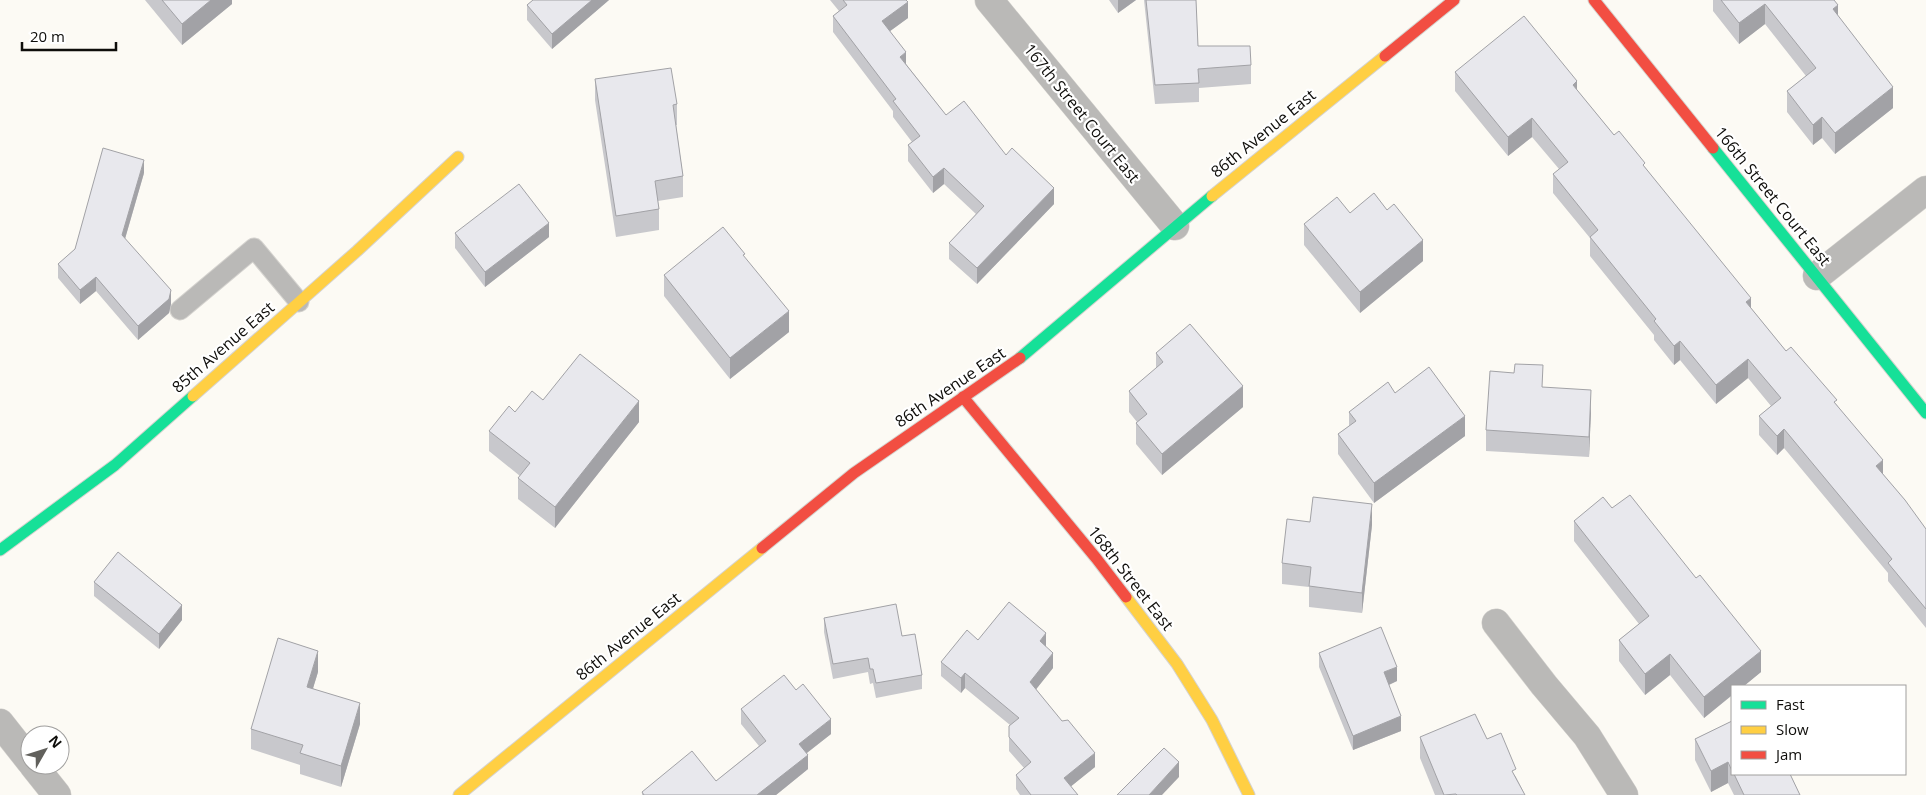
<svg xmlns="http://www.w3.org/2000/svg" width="1926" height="795" font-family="'Open Sans',sans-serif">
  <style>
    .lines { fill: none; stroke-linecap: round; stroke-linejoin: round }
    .lane-casing { stroke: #d5d3cf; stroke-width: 21 }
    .street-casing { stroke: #d5d3cf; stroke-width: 29 }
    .fast-casing { stroke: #d5d3cf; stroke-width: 13 }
    .slow-casing { stroke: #d5d3cf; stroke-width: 13 }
    .jam-casing { stroke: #d5d3cf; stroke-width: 13 }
    .lane { stroke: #bab9b7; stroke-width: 19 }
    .street { stroke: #bab9b7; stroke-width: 28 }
    .fast { stroke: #16e098; stroke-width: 11 }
    .slow { stroke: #ffcf43; stroke-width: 11 }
    .jam { stroke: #f24e42; stroke-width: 11 }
    .wall { fill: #c8c8cc }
    .shaded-wall { fill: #a2a2a6 }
    .building { fill: #e8e8ed; stroke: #a2a2a6 }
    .labels { text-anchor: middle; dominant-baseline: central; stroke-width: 4.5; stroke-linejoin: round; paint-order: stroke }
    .street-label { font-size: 16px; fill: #0e0d0a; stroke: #fff }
  </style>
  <rect width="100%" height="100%" fill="#fcfaf4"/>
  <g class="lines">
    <defs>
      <path id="lane" d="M180,310L254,248L299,302"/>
      <g id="street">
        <path d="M989,0L1175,226"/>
        <path d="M1817,276L1926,190"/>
        <path d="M1496,623L1544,685L1587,736L1624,795"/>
        <path d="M0,723L30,761"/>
        <path d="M33,765L57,795"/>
      </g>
      <g id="fast">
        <path d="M1713,148L1926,413"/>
        <path d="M1020,358L1212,196"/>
        <path d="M0,550L115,465L193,396"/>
      </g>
      <g id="slow">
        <path d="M1212,196L1385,56"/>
        <path d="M193,396L357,251L458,157"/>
        <path d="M1126,597L1177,664L1212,720L1249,795"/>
        <path d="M459,795L762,548"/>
      </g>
      <g id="jam">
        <path d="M1594,0L1713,148"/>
        <path d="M1385,56L1454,0"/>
        <path d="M963,397L1096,558L1126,597"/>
        <path d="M762,548L854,473L1020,358"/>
      </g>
    </defs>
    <use href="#lane" class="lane-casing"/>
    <use href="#street" class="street-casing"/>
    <use href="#fast" class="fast-casing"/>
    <use href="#slow" class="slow-casing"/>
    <use href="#jam" class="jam-casing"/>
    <use href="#lane" class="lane"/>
    <use href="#street" class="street"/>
    <use href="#fast" class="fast"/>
    <use href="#slow" class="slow"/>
    <use href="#jam" class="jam"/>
  </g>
  <g class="wall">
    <path d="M145,0H232V4L182,45Z"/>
    <path d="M533,0H609L552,49L527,20V5Z"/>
    <path d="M830,0H906L908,18L890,31L906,64L946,115L1006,155L1054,204L977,284L949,259V243L976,214L944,184L933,193L908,161V145L912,142L893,117V111L833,32V16L839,11Z"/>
    <path d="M1109,0H1136L1118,13Z"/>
    <path d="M1144,0H1196L1198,46L1251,65V84L1199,88V102L1155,104Z"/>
    <path d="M1713,0H1834L1838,16L1893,108L1835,154L1822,138L1813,145L1787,112V91L1806,76L1765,24L1739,44L1713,11Z"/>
    <path d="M1455,72L1577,90L1614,135L1645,167L1751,308L1786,351L1837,405L1883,474L1926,529V628L1888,581V573L1784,448L1777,455L1759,435V416L1771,406L1748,378L1716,404L1680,360L1674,365L1654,340V335L1590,256V238L1553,193V174L1559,169L1532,137L1508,156L1455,91Z"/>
    <path d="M595,79L677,104V125H676L683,176V197L658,201L659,209V230L616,237L595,100Z"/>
    <path d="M144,173L125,239L171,304L169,313L138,340L96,291L80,304L58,278V264L75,249Z"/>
    <path d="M1387,210L1423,261L1360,313L1304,245V224L1350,213Z"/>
    <path d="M455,233L549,237L485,287L455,248Z"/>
    <path d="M664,275L789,332L730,379L664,296Z"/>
    <path d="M1156,353L1243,407L1162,475L1136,444V423L1137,422L1129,412V391L1156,369Z"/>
    <path d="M1543,387L1591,411L1589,457L1486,451V430Z"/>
    <path d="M1395,393L1465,436L1374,503L1338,454V434L1349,426V412Z"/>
    <path d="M543,400L639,422L555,528L518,499V478L520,476L489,451V431L515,412Z"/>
    <path d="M1612,508L1761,672L1704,718L1670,675L1645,695L1619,661V640L1639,624L1574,541V521Z"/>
    <path d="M1310,522L1372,525L1362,613L1309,607V587L1282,584V563Z"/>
    <path d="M94,582L182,620L159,649L94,596Z"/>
    <path d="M824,618L902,636L922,675V689L876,698L873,683L870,684L868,672L833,679L824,632Z"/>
    <path d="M978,640L1046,647L1053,668L1036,689L1095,767L1071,786L1078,795H1020L1016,789V775L1024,768L1009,751V726L1010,725L965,688L961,693L941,676V662Z"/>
    <path d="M1319,653L1397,681L1389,685L1401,731L1353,750L1319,667Z"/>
    <path d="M318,672L313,688L360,724L341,787L300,774V765L251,749V729Z"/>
    <path d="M741,709L831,734L807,753L808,769L776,795H642V792L716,781L759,746L741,724Z"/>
    <path d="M1732,721V774H1790L1800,795H1734L1728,783L1711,792L1695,760V739Z"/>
    <path d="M1420,737L1487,739L1516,777L1525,795H1435L1420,758Z"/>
  </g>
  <g class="shaded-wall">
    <path d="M211,0H232V4L182,45V24Z"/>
    <path d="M592,0H609L552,49V34Z"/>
    <path d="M1118,0H1136L1118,13Z"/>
    <path d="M908,2V18L882,37V21Z"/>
    <path d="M1765,4V24L1739,44V23Z"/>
    <path d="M1838,5V26L1833,9Z"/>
    <path d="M906,52V68L900,57Z"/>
    <path d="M1577,81V100L1573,85Z"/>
    <path d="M1893,87V108L1835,154V133Z"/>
    <path d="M1822,117V138L1813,145V125Z"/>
    <path d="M1532,118V137L1508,156V137Z"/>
    <path d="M144,160V173L122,249V235Z"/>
    <path d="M944,168V184L933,193V177Z"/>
    <path d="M1054,188V204L977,284V268Z"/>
    <path d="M549,223V237L485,287V272Z"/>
    <path d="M1423,240V261L1360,313V292Z"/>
    <path d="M96,277V291L80,304V290Z"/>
    <path d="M171,290V304L169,313L138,340V326Z"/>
    <path d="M1751,298V316L1746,302Z"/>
    <path d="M789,311V332L730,379V358Z"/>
    <path d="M1680,341V360L1674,365V346Z"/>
    <path d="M1748,359V378L1716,404V385Z"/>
    <path d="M1243,386V407L1162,475V454Z"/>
    <path d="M1591,390V411L1589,457V437Z"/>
    <path d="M639,401V422L555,528V507Z"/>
    <path d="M1465,416V436L1374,503V483Z"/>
    <path d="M1784,429V448L1777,455V436Z"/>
    <path d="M1883,460V479L1876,466Z"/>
    <path d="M1372,504V525L1362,613V593Z"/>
    <path d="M182,605V620L159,649V634Z"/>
    <path d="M1046,633V648L1040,641Z"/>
    <path d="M318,651V672L307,708V687Z"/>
    <path d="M1761,651V672L1744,686H1732V695L1704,718V697Z"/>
    <path d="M1053,653V668L1030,697V682Z"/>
    <path d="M1670,654V675L1645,695V674Z"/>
    <path d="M1397,667V681L1384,687V672Z"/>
    <path d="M965,673V688L961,693V678Z"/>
    <path d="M360,703V724L341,787V766Z"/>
    <path d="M1401,716V731L1353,750V736Z"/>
    <path d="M831,719V734L799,759V744Z"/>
    <path d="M1095,753V767L1064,792V778Z"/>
    <path d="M808,755V769L776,795H757Z"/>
    <path d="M1179,762V777L1162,795H1149Z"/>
    <path d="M1728,762V783L1711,792V771Z"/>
  </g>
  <g class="building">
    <path d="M162,0H211L182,24Z"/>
    <path d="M533,0H592L552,34L527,5Z"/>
    <path d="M843,0H906L908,2L882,21L906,52L900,57L946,115L964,101L1006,155L1012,148L1054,188L977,268L949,243L984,206L944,168L933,177L908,145L920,136L893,101L896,99L833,16L847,5Z"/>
    <path d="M1146,0H1196L1198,46H1250L1251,65L1198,69L1199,83L1155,85Z"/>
    <path d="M1721,0H1834L1838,5L1833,9L1893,87L1835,133L1822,117L1813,125L1787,91L1816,68L1765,4L1739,23Z"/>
    <path d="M1524,16L1577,81L1573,85L1614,135L1619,131L1645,163L1643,165L1751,298L1746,302L1786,351L1791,347L1837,400L1834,402L1883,460L1876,466L1905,500L1926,529V609L1888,563L1892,559L1784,429L1777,436L1759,416L1781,398L1748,359L1716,385L1680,341L1674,346L1654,321L1656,319L1590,237L1598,230L1553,174L1568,162L1532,118L1508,137L1455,72Z"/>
    <path d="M671,68L677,104L673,105L683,176L655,181L659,209L616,216L595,79Z"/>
    <path d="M103,148L144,160L122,235L171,290L169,299L138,326L96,277L80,290L58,264L75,249Z"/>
    <path d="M519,184L549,223L485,272L455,233Z"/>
    <path d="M1374,193L1387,210L1394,204L1423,240L1360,292L1304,224L1337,197L1350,213Z"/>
    <path d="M723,227L745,254L743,255L789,311L730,358L664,275Z"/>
    <path d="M1190,324L1243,386L1162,454L1136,423L1147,414L1129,391L1163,362L1156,353Z"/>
    <path d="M580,354L639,401L555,507L518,478L530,463L489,431L509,406L515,412L532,391L543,400Z"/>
    <path d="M1515,364L1543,365L1542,387L1591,390L1589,437L1486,430L1490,371L1514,373Z"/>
    <path d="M1429,367L1465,416L1374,483L1338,434L1356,421L1349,412L1388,382L1395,393Z"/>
    <path d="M1630,495L1696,578L1700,575L1761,651L1704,697L1670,654L1645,674L1619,640L1649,616L1574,521L1603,497L1612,508Z"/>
    <path d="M1313,497L1372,504L1362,593L1309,586L1311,567L1282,563L1287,519L1310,522Z"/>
    <path d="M118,552L182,605L159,634L94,582Z"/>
    <path d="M1009,602L1046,633L1040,641L1053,653L1030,682L1062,721L1068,720L1095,753L1064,778L1078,795H1031L1016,775L1031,762L1009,737V726L1019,718L965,673L961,678L941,662L967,630L978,640Z"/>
    <path d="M896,604L902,636L915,634L922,675L876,683L873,669H870L868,658L833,664L824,618Z"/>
    <path d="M1381,627L1397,667L1384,672L1401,716L1353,736L1319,653Z"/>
    <path d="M278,638L318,651L307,687L360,703L341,766L300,753L303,745L251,729Z"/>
    <path d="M784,675L796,690L803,684L831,719L799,744L808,755L757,795H644L642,792L692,751L716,781L766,741L741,709Z"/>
    <path d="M1475,714L1487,739L1501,733L1516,769L1512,771L1525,795H1457L1456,794L1444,795L1420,737Z"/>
    <path d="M1732,721V771L1728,762L1711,771L1695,739Z"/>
    <path d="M1164,748L1179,762L1149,795H1117Z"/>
    <path d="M1734,774H1790L1800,795H1744Z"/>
  </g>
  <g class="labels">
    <g class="street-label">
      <text transform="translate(1082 113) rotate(51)">167th Street Court East</text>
      <text transform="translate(1263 133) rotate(-39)">86th Avenue East</text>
      <text transform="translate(1773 196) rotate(51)">166th Street Court East</text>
      <text transform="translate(223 347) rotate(-41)">85th Avenue East</text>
      <text transform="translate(950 387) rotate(-34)">86th Avenue East</text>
      <text transform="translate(1131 578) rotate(52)">168th Street East</text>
      <text transform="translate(628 636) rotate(-39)">86th Avenue East</text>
    </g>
  </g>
  <rect x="1731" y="685" width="175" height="90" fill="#ffffff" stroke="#9f9e9d"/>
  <rect x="1741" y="701" width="25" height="8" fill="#16e098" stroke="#9f9e9d"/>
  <text x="1776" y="710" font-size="15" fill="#0e0d0a">Fast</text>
  <rect x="1741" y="726" width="25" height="8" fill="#ffcf43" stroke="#9f9e9d"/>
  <text x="1776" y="735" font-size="15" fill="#0e0d0a">Slow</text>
  <rect x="1741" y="751" width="25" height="8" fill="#f24e42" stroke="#9f9e9d"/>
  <text x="1776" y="760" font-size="15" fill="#0e0d0a">Jam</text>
  <g transform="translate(45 750) rotate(51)"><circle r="24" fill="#ffffff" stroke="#9f9e9d"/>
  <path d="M0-4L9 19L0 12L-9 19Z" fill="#61605c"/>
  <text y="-8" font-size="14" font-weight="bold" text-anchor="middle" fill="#0e0d0a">N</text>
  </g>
  <path d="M22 42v8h94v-8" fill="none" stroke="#0e0d0a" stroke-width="2.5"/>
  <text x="30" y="42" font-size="15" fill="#0e0d0a" stroke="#ffffff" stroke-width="4" paint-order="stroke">20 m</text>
</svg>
